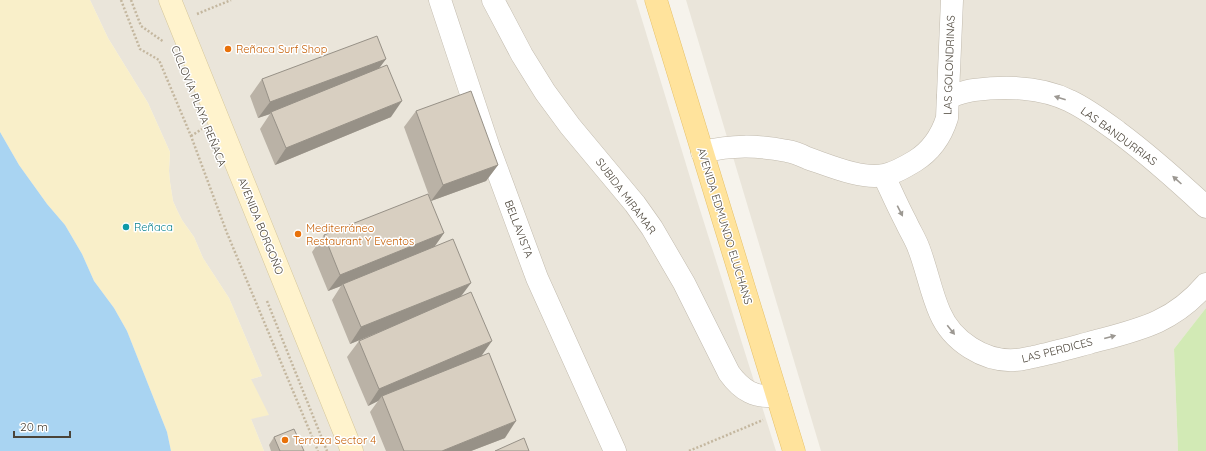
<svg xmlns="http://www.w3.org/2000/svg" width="1206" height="451" font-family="Quicksand,sans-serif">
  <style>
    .residential { fill: #eae5da }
    .green { fill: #d2eab5 }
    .sand { fill: #f9efc9 }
    .water { fill: #a9d4f2 }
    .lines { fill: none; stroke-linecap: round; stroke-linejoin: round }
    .street-casing { stroke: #c2bbae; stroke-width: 23 }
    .secondary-casing { stroke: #d6c79b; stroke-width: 23 }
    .primary-casing { stroke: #e6c16a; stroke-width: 23 }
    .path { stroke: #c4b79f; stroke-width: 2.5; stroke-dasharray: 2 2; stroke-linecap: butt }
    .street { stroke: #fff; stroke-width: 22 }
    .secondary { stroke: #fff3cd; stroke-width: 22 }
    .primary { stroke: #ffe39c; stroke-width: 22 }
    .wall { fill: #bab2a6 }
    .shaded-wall { fill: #979187 }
    .building { fill: #d8cfc1; stroke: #979187 }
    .oneway { fill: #9c9892 }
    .food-dot { fill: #e8710a; stroke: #fff; stroke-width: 1.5 }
    .culture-dot { fill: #0f9aa8; stroke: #fff; stroke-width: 1.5 }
    .labels { text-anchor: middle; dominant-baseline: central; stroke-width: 3; stroke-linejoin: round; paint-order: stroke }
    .food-label { font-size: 11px; fill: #c56008; stroke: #fff; text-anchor: start }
    .street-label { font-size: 11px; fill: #4b4439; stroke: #fff }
    .culture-label { font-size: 11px; fill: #0d838f; stroke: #fff; text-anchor: start }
  </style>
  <rect width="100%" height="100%" fill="#f6f3ec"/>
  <g class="residential">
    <path d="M90,0H636L696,197L776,451H264L251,419V379L262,376L229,298L203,258L194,237L182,220L177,210L173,201L170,182L169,171L170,152L148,103L108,38Z"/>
    <path d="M686,0H1206V308L1174,349L1178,451H821Z"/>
  </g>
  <path class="green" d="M1206,308V451H1178L1174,349Z"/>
  <path class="sand" d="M0,0H90L108,38L148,103L170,152L169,171L170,182L173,201L177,210L182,220L194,237L203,258L229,298L262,376L251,379L269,415L251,419L264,451H171L167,432L127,331L114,308L94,281L82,254L65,225L47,204L19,165L0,132Z"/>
  <path class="water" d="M0,132L19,165L47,204L65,225L82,254L94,281L114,308L127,331L167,432L171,451H0Z"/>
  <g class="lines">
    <defs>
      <g id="street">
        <path d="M440,0L489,148L537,278L615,451"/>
        <path d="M493,0L522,55L545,92L570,126L635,204L652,228L684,283L729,373C742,391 755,398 777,396"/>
        <path d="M948,97C956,95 965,91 974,90C1005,86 1042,87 1070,101C1087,109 1103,121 1118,132C1149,155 1178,181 1206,207"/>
        <path d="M702,152C732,145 757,145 787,151C794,152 801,155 807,158C828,165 862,180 884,175C895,173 905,167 915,161C931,151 941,137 947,118L952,0"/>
        <path d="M884,176C891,191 898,207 906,222C910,231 916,240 919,249C927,270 931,293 940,313C952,341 984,362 1015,360C1021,360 1027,358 1033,357C1052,353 1070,348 1089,343C1137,330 1172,324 1206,284"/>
      </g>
      <path id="secondary" d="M170,0L352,451"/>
      <path id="primary" d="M656,0L794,451"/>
    </defs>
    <use href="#street" class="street-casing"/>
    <use href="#secondary" class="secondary-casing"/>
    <use href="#primary" class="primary-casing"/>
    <g class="path">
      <path d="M121,0L140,49L159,60L191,136L227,233L318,451"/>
      <path d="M131,0L141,26L164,42"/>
      <path d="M197,14L231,0"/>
      <path d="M191,136L202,129"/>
      <path d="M267,301L327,451"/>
      <path d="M689,451L763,420"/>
    </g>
    <use href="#street" class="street"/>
    <use href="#secondary" class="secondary"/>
    <use href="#primary" class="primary"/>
  </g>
  <g class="wall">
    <path d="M386,59L379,68L391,117L275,165L260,129L270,114L258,118L250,96L262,79Z"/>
    <path d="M416,111L498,165L486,181L431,201L404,127Z"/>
    <path d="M444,233L435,246L461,297L482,355L505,438L471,451H386L370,412L378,401L368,406L347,357L359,341L384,330L350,344L332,300L341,286L328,291L312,252L324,235Z"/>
    <path d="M274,437L304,451H271L269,445Z"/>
  </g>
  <g class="shaded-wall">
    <path d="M386,59L374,75L271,112L270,114L258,118L270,102Z"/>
    <path d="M402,101L391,117L275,165L286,148Z"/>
    <path d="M498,165L486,181L431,201L443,185Z"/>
    <path d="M444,233L432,250L343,284L341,286L328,291L340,275Z"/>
    <path d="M471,283L459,299L350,344L361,327Z"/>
    <path d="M492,341L480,358L382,396L378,401L368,406L379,389Z"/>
    <path d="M516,421L505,438L471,451H442Z"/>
  </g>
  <g class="building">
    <path d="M377,36L386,59L270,102L262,79Z"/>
    <path d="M387,65L402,101L286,148L271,112Z"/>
    <path d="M471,91L498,165L443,185L416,111Z"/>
    <path d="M428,194L444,233L340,275L324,235Z"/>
    <path d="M453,239L471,283L361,327L343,284Z"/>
    <path d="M471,292L492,341L379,389L359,341Z"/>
    <path d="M489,353L516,421L442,451H404L382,396Z"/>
    <path d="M294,429L304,451H280L274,437Z"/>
    <path d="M524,438L529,451H495Z"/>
  </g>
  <defs><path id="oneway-solid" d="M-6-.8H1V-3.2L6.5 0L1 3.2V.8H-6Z"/></defs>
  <g class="oneway">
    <use href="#oneway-solid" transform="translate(1060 98) rotate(-162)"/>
    <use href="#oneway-solid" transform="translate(1177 180) rotate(-138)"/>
    <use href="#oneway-solid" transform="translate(900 211) rotate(63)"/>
    <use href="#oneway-solid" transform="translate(951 330) rotate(51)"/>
    <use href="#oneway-solid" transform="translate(1110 337) rotate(-15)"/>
  </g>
  <g class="food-dot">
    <circle cx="228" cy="49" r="4"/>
    <circle cx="298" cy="234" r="4"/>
    <circle cx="285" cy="440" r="4"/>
  </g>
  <circle class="culture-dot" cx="126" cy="227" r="4"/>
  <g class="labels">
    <g class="food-label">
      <text x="236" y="49">Reñaca Surf Shop</text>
      <text x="306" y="228">Mediterráneo<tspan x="306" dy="13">Restaurant Y Eventos</tspan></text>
      <text x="293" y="440">Terraza Sector 4</text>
    </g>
    <g class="street-label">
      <text transform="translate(949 65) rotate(-88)">LAS GOLONDRINAS</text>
      <text transform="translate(199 106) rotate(68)">CICLOVÍA PLAYA REÑACA</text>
      <text transform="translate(1119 136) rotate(36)">LAS BANDURRIAS</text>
      <text transform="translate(626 196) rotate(53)">SUBIDA MIRAMAR</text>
      <text transform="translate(261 226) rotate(68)">AVENIDA BORGOÑO</text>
      <text transform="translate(725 226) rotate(73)">AVENIDA EDMUNDO ELUCHANS</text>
      <text transform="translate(519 229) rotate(69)">BELLAVISTA</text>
      <text transform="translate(1057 350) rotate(-14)">LAS PERDICES</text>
    </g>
    <g class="culture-label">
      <text x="134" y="227">Reñaca</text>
    </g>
  </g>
  <path d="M14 431v6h56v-6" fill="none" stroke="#4b4439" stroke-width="2"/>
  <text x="20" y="431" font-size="12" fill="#4b4439" stroke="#ffffff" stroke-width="3" paint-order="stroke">20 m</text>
</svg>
